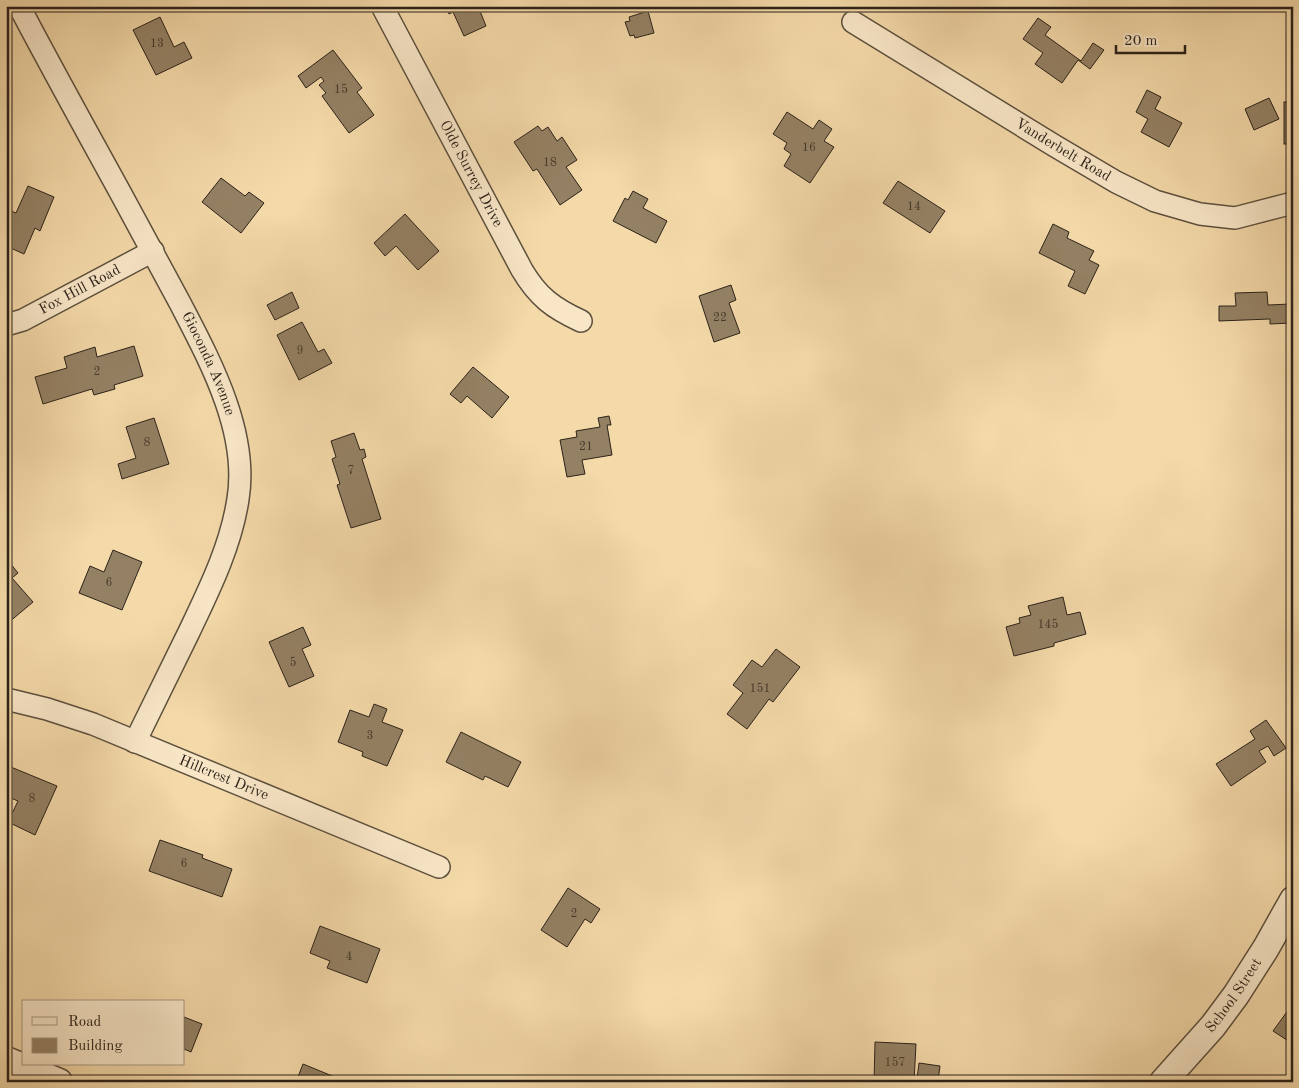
<svg xmlns="http://www.w3.org/2000/svg" width="1299" height="1088" font-family="'Old Standard TT',serif">
  <style>
    .building { fill: #948164; stroke: #2b221a }
    .lines { fill: none; stroke-linecap: round; stroke-linejoin: round }
    .minor-casing { stroke: #5d503e; stroke-width: 24 }
    .tertiary-casing { stroke: #5d503e; stroke-width: 29 }
    .minor { stroke: #f8e6c7; stroke-width: 21 }
    .tertiary { stroke: #f8e6c7; stroke-width: 26 }
    .labels { text-anchor: middle; dominant-baseline: central; stroke-width: 5; stroke-linejoin: round; paint-order: stroke }
    .number-label { font-size: 12px; fill: #453a2c }
    .street-label { font-size: 15px; fill: #2b221a; stroke: #f8e6c7 }
  </style>
  <rect width="100%" height="100%" fill="#f4d9a9"/>
  <filter id="stains"><feTurbulence type="fractalNoise" baseFrequency=".004" numOctaves="4"/><feColorMatrix values="0 0 0 0 .2 0 0 0 0 .09 0 0 0 0 .02 0 0 0 .5 -.17"/></filter>
  <radialGradient id="worn" r=".72"><stop offset=".6" stop-color="#630" stop-opacity="0"/><stop offset="1" stop-color="#630" stop-opacity=".3"/></radialGradient>
  <g class="building">
    <path d="M446,6H478L486,26L464,36L453,12L449,14Z"/>
    <path d="M648,11L654,33L635,38L634,35L630,36L625,22L630,21L629,17Z"/>
    <path d="M160,17L174,47L184,42L192,58L156,75L133,30Z"/>
    <path d="M1038,18L1051,27L1045,35L1081,61L1093,43L1104,50L1090,69L1078,60L1062,83L1035,64L1043,53L1023,39Z"/>
    <path d="M333,50L362,88L357,92L374,115L349,133L322,96L326,93L319,85L324,81L321,77L306,88L298,76Z"/>
    <path d="M1147,90L1161,97L1155,109L1182,123L1169,147L1141,132L1148,119L1136,112Z"/>
    <path d="M1269,98L1279,119L1254,130L1245,109Z"/>
    <rect x="1284" y="102" width="9" height="42"/>
    <path d="M787,112L813,129L819,120L832,129L824,141L834,147L810,183L784,166L791,154L784,149L787,143L773,134Z"/>
    <path d="M538,126L542,131L548,127L557,141L562,137L577,160L566,167L582,190L560,205L537,169L533,171L514,142Z"/>
    <path d="M221,178L245,196L249,192L264,203L241,233L202,202Z"/>
    <path d="M898,181L945,211L930,233L883,203Z"/>
    <path d="M28,186L54,197L40,231L35,228L24,254L6,246V209L16,213Z"/>
    <path d="M633,191L648,199L643,208L667,221L656,243L613,221L625,198L628,200Z"/>
    <path d="M405,214L439,251L418,270L396,246L385,256L374,243Z"/>
    <path d="M1053,224L1069,232L1067,238L1094,251L1089,260L1099,265L1085,294L1068,286L1075,271L1039,253Z"/>
    <path d="M731,285L736,300L729,303L740,333L714,342L699,296Z"/>
    <path d="M292,292L299,308L275,320L267,305Z"/>
    <path d="M1267,292L1268,305L1291,304V323L1270,324V319L1219,321V306H1236L1235,293Z"/>
    <path d="M302,322L318,352L324,349L332,363L299,380L277,335Z"/>
    <path d="M134,346L143,376L114,385L115,389L94,395L92,389L43,404L35,377L67,368L64,357L95,347L97,357Z"/>
    <path d="M473,367L509,397L492,418L467,396L461,403L450,394Z"/>
    <path d="M609,416L611,425H607L612,455L582,460L585,474L567,477L560,440L577,437L576,431L600,427L598,418Z"/>
    <path d="M154,418L169,464L122,479L118,464L136,458L126,427Z"/>
    <path d="M354,433L360,450L364,449L366,457L362,459L381,519L351,528L337,485L340,484L332,459L336,457L331,441Z"/>
    <path d="M113,550L142,562L122,610L79,593L90,566L104,572Z"/>
    <path d="M10,563L18,573L12,578L33,602L8,623L6,621V566Z"/>
    <path d="M1063,597L1067,615L1080,612L1086,634L1054,643V646L1014,656L1006,627L1020,623L1019,618L1031,615L1028,606Z"/>
    <path d="M303,627L311,645L302,649L314,676L289,687L269,642Z"/>
    <path d="M776,649L800,667L773,702L769,699L747,729L727,714L743,693L733,685L752,660L762,667Z"/>
    <path d="M374,704L387,709L382,722L403,730L387,766L362,756L363,752L338,742L350,710L369,717Z"/>
    <path d="M1266,720L1286,748L1274,756L1268,746L1259,751L1266,762L1231,786L1216,764L1255,739L1250,731Z"/>
    <path d="M461,732L521,762L508,787L485,776L483,780L446,762Z"/>
    <path d="M6,765L57,786L35,835L8,822L18,801L6,796Z"/>
    <path d="M160,840L203,855L202,858L232,869L222,897L149,871Z"/>
    <path d="M568,888L600,909L591,923L585,919L567,947L541,930Z"/>
    <path d="M320,926L380,949L367,983L327,968L330,961L310,953Z"/>
    <path d="M1289,1009L1293,1012V1044L1273,1031Z"/>
    <path d="M184,1017L202,1024L191,1052L184,1049Z"/>
    <path d="M875,1042L916,1044L914,1082H874Z"/>
    <path d="M919,1063L940,1066L938,1081L917,1079Z"/>
    <path d="M303,1064L347,1082H296Z"/>
  </g>
  <g class="lines">
    <defs>
      <g id="minor">
        <path id="s1" d="M19,6C52,69 86,130 120,192C140,229 160,266 180,303C210,361 249,432 238,499C231,546 209,590 189,632C171,668 153,705 135,742"/>
        <path id="s2" d="M382,6L522,270C538,297 553,308 581,321"/>
        <path id="s3" d="M853,22L1055,146L1116,182L1155,201L1200,214L1235,218L1293,203"/>
        <path id="s4" d="M6,325L23,320L153,251"/>
        <path id="s5" d="M6,699L47,709L93,724L439,867"/>
      </g>
      <g id="tertiary">
        <path d="M6,1060L59,1082"/>
        <path id="s6" d="M1163,1082L1213,1026L1236,995L1266,948L1293,900"/>
      </g>
    </defs>
    <use href="#minor" class="minor-casing"/>
    <use href="#tertiary" class="tertiary-casing"/>
    <use href="#minor" class="minor"/>
    <use href="#tertiary" class="tertiary"/>
  </g>
  <g class="labels">
    <g class="number-label">
      <text x="157" y="44">13</text>
      <text x="341" y="90">15</text>
      <text x="809" y="148">16</text>
      <text x="550" y="163">18</text>
      <text x="914" y="207">14</text>
      <text x="720" y="318">22</text>
      <text x="300" y="351">9</text>
      <text x="97" y="372">2</text>
      <text x="147" y="443">8</text>
      <text x="586" y="447">21</text>
      <text x="351" y="471">7</text>
      <text x="109" y="583">6</text>
      <text x="1048" y="625">145</text>
      <text x="293" y="663">5</text>
      <text x="760" y="689">151</text>
      <text x="370" y="736">3</text>
      <text x="32" y="799">8</text>
      <text x="184" y="864">6</text>
      <text x="574" y="914">2</text>
      <text x="349" y="957">4</text>
      <text x="895" y="1063">157</text>
    </g>
    <g class="street-label">
      <text stroke="none"><textPath href="#s3" startOffset="246">Vanderbelt Road</textPath></text>
      <text stroke="none"><textPath href="#s2" startOffset="190">Olde Surrey Drive</textPath></text>
      <text stroke="none"><textPath href="#s4" startOffset="82">Fox Hill Road</textPath></text>
      <text stroke="none"><textPath href="#s1" startOffset="405">Gioconda Avenue</textPath></text>
      <text stroke="none"><textPath href="#s5" startOffset="232">Hillcrest Drive</textPath></text>
      <text stroke="none"><textPath href="#s6" startOffset="112">School Street</textPath></text>
    </g>
  </g>
  <rect width="1299" height="1088" fill="none" stroke="#f4d9a9" stroke-width="25"/>
  <rect x="8" y="8" width="1284" height="1073" fill="none" stroke="#2b221a" stroke-width="2.5"/>
  <rect x="12" y="12" width="1274" height="1063" fill="none" stroke="#2b221a"/>
  <rect x="22" y="1000" width="162" height="65" fill="#f8e6c7" stroke="#a69882"/>
  <rect x="32" y="1017" width="25" height="8" fill="#f8e6c7" stroke="#a69882"/>
  <text x="68" y="1026" font-size="15" fill="#2b221a">Road</text>
  <rect x="32" y="1038" width="25" height="15" fill="#948164" stroke="#a69882"/>
  <text x="68" y="1050" font-size="15" fill="#2b221a">Building</text>
  <path d="M1116 45v8h69v-8" fill="none" stroke="#2b221a" stroke-width="2.5"/>
  <text x="1124" y="45" font-size="15" fill="#2b221a" stroke="#f8e6c7" stroke-width="4" paint-order="stroke">20 m</text>
  <rect width="100%" height="100%" filter="url(#stains)"/>
  <rect width="100%" height="100%" fill="url(#worn)"/>
</svg>
